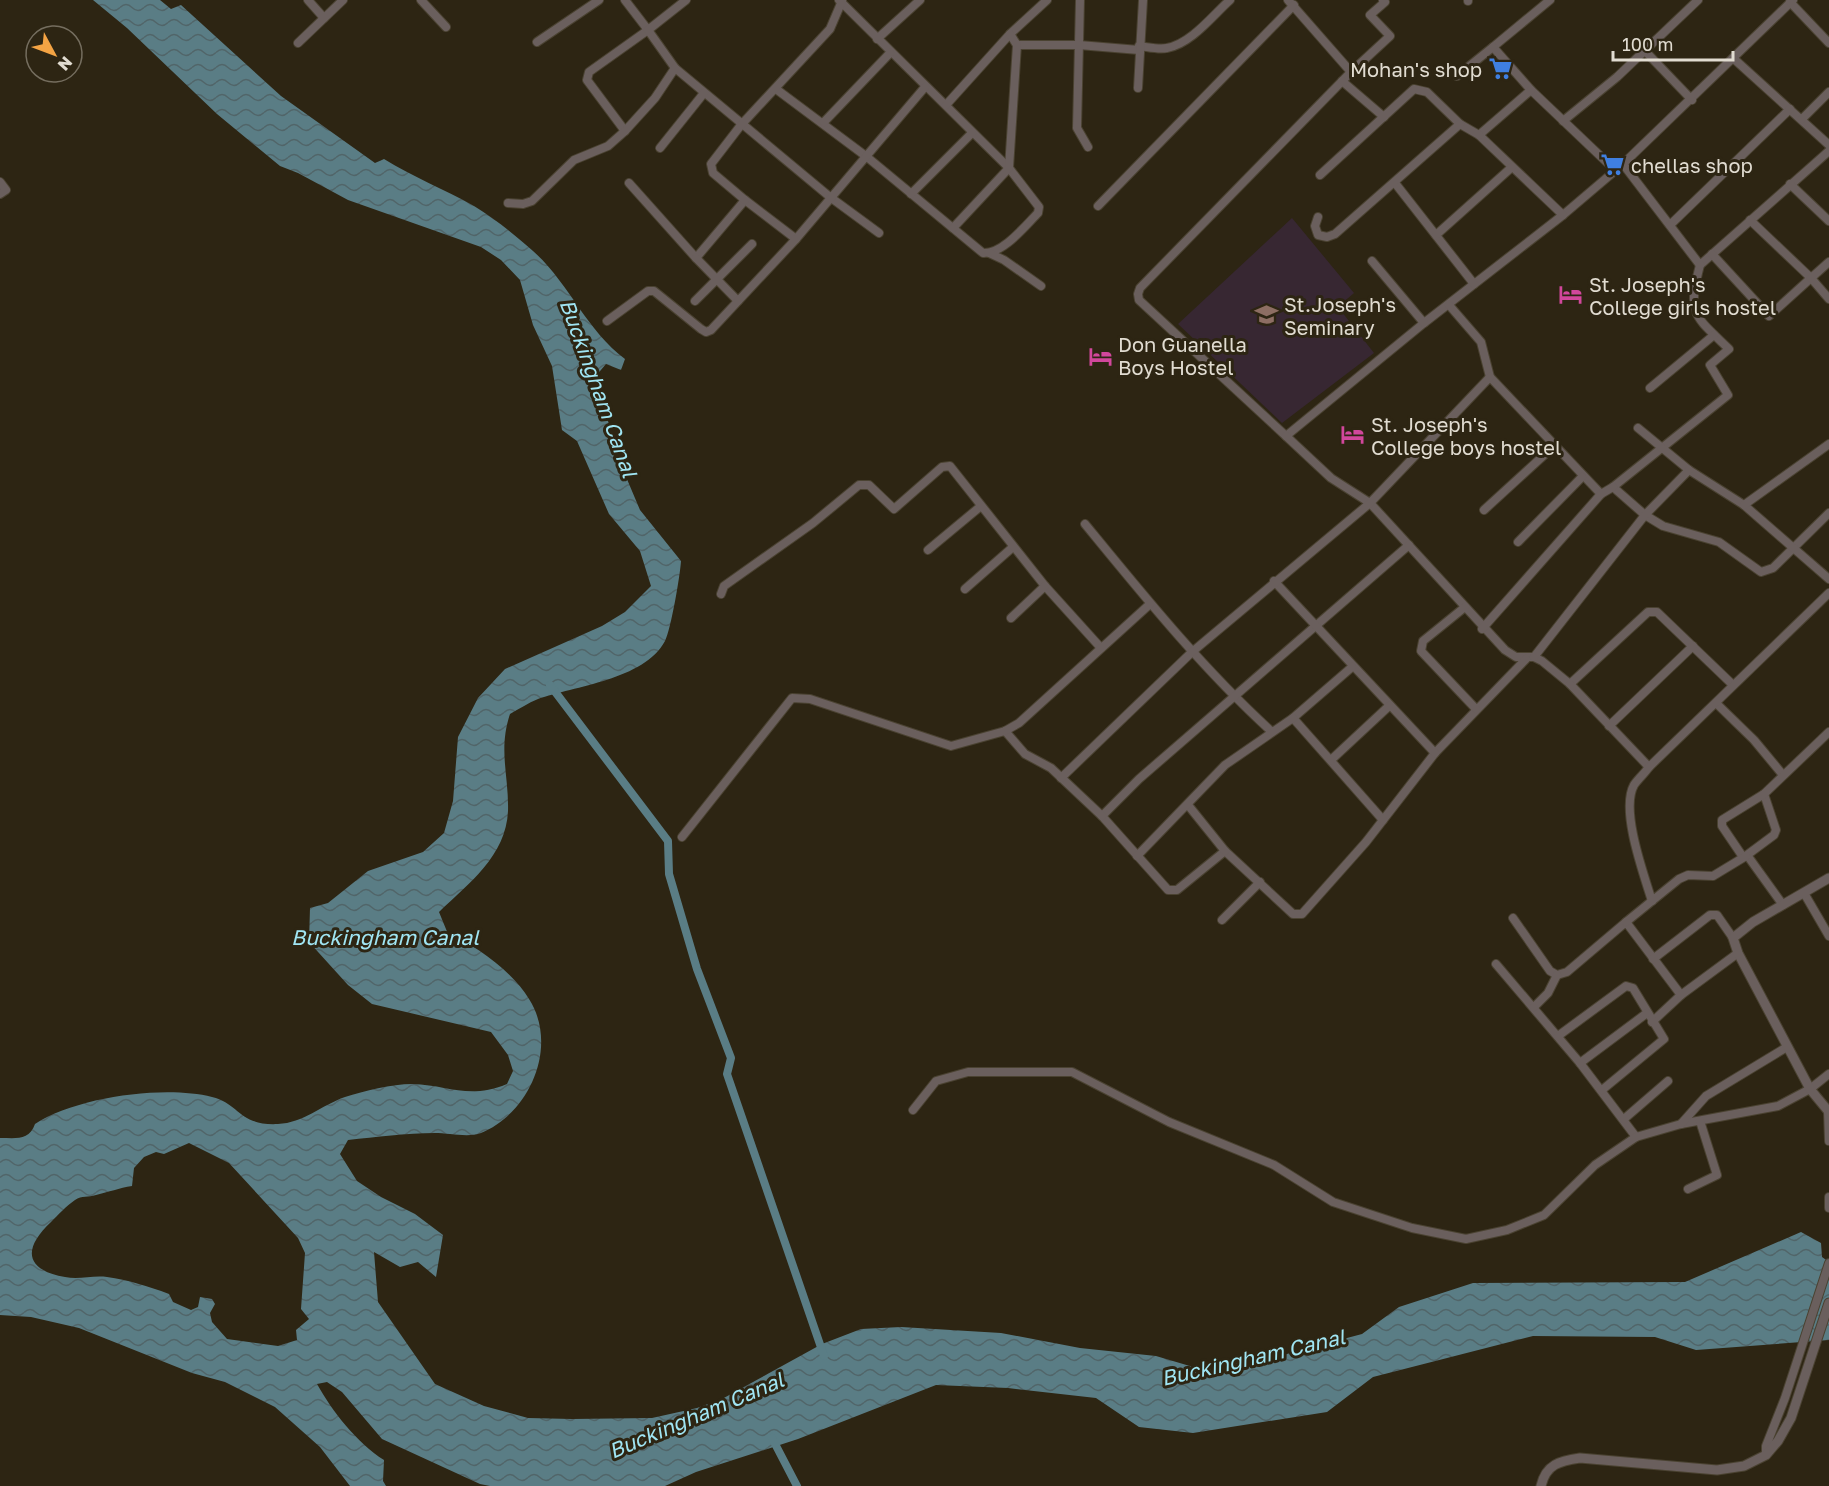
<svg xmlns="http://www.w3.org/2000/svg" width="1829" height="1486" font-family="'Golos Text',sans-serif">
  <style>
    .education { fill: #372732 }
    .water { fill: url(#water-waves); fill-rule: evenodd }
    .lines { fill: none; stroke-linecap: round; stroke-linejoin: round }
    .canal { stroke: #5a7d85; stroke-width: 8 }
    .minor-casing { stroke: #4a4231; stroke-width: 10 }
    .tertiary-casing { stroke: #4a4231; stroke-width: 11 }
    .minor { stroke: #6a5f5d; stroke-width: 8 }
    .tertiary { stroke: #6a5f5d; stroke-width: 9 }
    .labels { text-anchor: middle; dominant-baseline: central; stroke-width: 6; stroke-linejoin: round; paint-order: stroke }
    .poi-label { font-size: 20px; fill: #e1dcd1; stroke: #2d2513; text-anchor: start }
    .water-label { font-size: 21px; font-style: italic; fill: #a0e5f3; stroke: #2d2513 }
  </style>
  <defs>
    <pattern id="water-waves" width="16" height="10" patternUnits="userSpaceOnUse" patternTransform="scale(1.5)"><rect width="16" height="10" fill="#5a7d85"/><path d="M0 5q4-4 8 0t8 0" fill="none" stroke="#516569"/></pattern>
  </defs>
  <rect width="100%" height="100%" fill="#2d2513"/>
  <path class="education" d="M1292,218L1354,293L1338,307L1374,353L1282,423L1178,324Z"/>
  <path class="water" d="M93,0H160L171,9L181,5L281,96L375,163L384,159C413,177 444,189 474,206C494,218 515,235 533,251C569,283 586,330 625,359L621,370L606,364L595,377L621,465L640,510L681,561C680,576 671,629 665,641C644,680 574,686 538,699C528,703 519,709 510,714C498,750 509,776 508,811C506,856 469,883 439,912L448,934C476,945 513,972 529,999C559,1046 530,1113 481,1133C469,1138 448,1133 435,1133C406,1133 376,1137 348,1140L340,1154L357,1181L381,1197L415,1214L443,1235L436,1277L418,1262L400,1267L374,1252L378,1302L435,1384L484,1406L528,1418L572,1419L652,1418L697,1408L722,1399L822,1344L861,1329L901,1327L1001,1333L1080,1348L1156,1356L1200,1369L1268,1359L1362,1334L1399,1307L1473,1283L1685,1282L1801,1232L1821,1243L1822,1257L1829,1262V1340L1696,1350L1655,1337L1533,1336L1373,1377L1327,1412L1193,1433L1139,1427L1096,1398L1008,1388L936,1385L798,1439L696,1472L665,1486H490L480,1484L382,1439L342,1392L327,1382L317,1384C332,1411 357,1443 384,1460L383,1481L386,1486H350L320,1447L275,1407L225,1382L192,1373L79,1328L31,1317L0,1315V1138C16,1138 29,1141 35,1124C77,1097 164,1085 212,1097C240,1104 239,1126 278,1124C303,1123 322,1105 345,1097C364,1091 392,1084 412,1084C449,1085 468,1100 507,1084L513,1071L508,1055L491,1032L372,1004L348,985L309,942L310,908L328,903L368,871L423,852L444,833L453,801L458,737L478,698L505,669L602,626L625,612L651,586L640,551L609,514L577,441L562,430L552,366L533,325L520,280L501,260L481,247L348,200L298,173L280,166L217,114L127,28ZM189,1143L229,1163L298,1238L305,1253L301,1309L309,1319L296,1330L297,1340L278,1346L227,1339L212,1322L210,1313L215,1304L212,1299L200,1297L198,1307L191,1310L173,1302L169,1294C148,1286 128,1280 107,1277C93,1275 79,1280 65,1277C24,1270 23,1248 51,1222C58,1215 66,1206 75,1200C82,1195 88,1198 96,1195C109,1192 119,1188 132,1186L134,1168L144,1157L156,1152L164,1154Z"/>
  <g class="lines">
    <g class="canal">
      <path d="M550,685L668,841L669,874L697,969L731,1058L727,1074L824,1356"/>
      <path d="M772,1438L797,1486"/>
    </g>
    <defs>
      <g id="minor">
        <path d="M308,0L324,18"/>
        <path d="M421,0L446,27"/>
        <path d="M625,0L648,30L589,72L587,80L625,131"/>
        <path d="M686,0L648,30L675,68L830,197L879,233"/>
        <path d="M1080,0L1077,128L1088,147"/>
        <path d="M1288,0L1351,72L1140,288L1138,294L1139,300L1286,436L1424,323L1563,215L1623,164L1793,0"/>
        <path d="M1550,0L1493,47L1531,90L1615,170"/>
        <path d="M1468,1V0"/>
        <path d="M1790,2L1829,43"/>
        <path d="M877,39L920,0"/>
        <path d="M537,42L599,0"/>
        <path d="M298,43L343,0"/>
        <path d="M1017,45H1079L1139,50"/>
        <path d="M1139,46C1148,47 1159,50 1167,48C1191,44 1213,15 1230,0"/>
        <path d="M1645,51L1692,100"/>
        <path d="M1733,58L1829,145"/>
        <path d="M1351,72L1390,36L1370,15L1385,2L1383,0"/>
        <path d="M1457,76L1493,47"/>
        <path d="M1342,81L1384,117"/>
        <path d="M1138,88L1143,0"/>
        <path d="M776,89L867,157L983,253C1003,254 1025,226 1038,213L1039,207L1009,168L839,0"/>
        <path d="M1531,90L1479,135L1563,215"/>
        <path d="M946,105L1010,34L1047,0"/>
        <path d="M1802,119L1829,92"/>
        <path d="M1563,121L1617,77L1698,0"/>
        <path d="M824,122L890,53"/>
        <path d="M660,148L704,93"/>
        <path d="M1829,151L1700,265C1687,315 1694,315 1729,349L1710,365L1728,395L1613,487L1645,515L1663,526L1719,542L1761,572L1773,568L1829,513"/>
        <path d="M1623,164L1700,265"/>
        <path d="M1320,175L1414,89L1427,92L1460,124L1479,135"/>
        <path d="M0,182L6,190L0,194"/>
        <path d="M629,183L696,258L745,200L796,239"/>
        <path d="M1395,183L1474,284"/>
        <path d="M1790,184L1829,221"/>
        <path d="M911,194L972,133"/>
        <path d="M745,200L713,173L711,164L741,125L830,29L842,1"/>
        <path d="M508,203L523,204L532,201L574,160L608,146L625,131L655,98L675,68"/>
        <path d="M1098,206L1294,5"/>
        <path d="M1318,217L1315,226L1318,235L1327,237L1335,234L1460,124"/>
        <path d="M1670,225L1790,109"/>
        <path d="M953,228L1009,168L1017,45L1010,34"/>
        <path d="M1436,235L1512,167"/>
        <path d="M989,253L1004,260L1041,286"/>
        <path d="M1712,254L1769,316L1811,278L1750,220"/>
        <path d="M696,258L738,301"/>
        <path d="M1372,261L1424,323"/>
        <path d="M1829,262L1811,278L1829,299"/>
        <path d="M695,301L752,244"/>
        <path d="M1449,305L1481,342L1490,377L1601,494"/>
        <path d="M607,321L648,291H654L701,329L706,332L711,330L796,239L925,87"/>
        <path d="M1650,388L1714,335"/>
        <path d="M1638,428L1689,470L1744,505L1829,579"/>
        <path d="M1286,436L1331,478L1370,503L1505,650L1516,657H1534L1542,661L1570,684L1648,612H1657L1733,685"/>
        <path d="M1744,505L1829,444"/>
        <path d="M1484,510L1554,446"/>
        <path d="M1085,524C1144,596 1202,668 1271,731"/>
        <path d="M1518,542L1582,477"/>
        <path d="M1409,545L1139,779L1102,816L1168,890H1177L1225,851L1293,914H1302L1366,842L1435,753L1526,659"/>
        <path d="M928,550L981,506"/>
        <path d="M1274,581L1435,753"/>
        <path d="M965,589L1013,547"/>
        <path d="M721,594L724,586L813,523L859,485H869L894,509L942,467L950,466L1045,586L1101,648"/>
        <path d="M1465,607L1423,641L1421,651L1476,709"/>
        <path d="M1011,618L1045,586"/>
        <path d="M1482,629L1601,494L1613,487"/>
        <path d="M1534,657L1645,515L1689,470"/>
        <path d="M1352,667L1293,718L1383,820"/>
        <path d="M1570,684L1649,767"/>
        <path d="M1717,704L1754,740L1783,775"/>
        <path d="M1609,726L1693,646"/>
        <path d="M1005,731L1025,754L1051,768L1102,816"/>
        <path d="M1331,760L1389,706"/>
        <path d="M1061,778L1192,652L1370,503L1490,377"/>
        <path d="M1764,794L1776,830L1774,835L1747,855L1783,905"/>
        <path d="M1188,805L1225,851"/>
        <path d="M682,837L792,698L810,699L951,746L1005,731L1019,723L1150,604"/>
        <path d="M1137,856L1225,765L1293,718"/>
        <path d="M1743,857L1722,826V820L1764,794L1829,732"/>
        <path d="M1804,893L1829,936"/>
        <path d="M1652,901C1644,875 1620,810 1634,785C1638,779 1645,773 1649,767L1829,593"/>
        <path d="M1513,918L1550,971L1557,975L1567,972L1626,922L1681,995L1652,1022"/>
        <path d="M1222,920L1260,882"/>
        <path d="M1626,922L1679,879L1688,875L1713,876L1746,856"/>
        <path d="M1653,959L1710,915H1717L1733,938"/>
        <path d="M1496,964L1580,1063L1636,1137"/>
        <path d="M1681,995L1738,953"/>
        <path d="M1534,1007L1548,993L1557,975"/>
        <path d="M1558,1036L1626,986L1633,988L1664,1039L1602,1090"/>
        <path d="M1580,1063L1647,1013"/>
        <path d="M913,1110L936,1081L968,1072H1072L1169,1122L1274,1165L1333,1202L1412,1228L1466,1239L1507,1230L1544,1215L1595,1165L1636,1137L1681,1124L1778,1106L1810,1089L1829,1074"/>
        <path d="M1828,1111L1829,1141"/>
        <path d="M1624,1119L1668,1081"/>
        <path d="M1681,1124L1706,1096L1787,1047"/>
        <path d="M1688,1189L1717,1175L1700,1121"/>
        <path d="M1829,1197V1208"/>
        <path d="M1766,1455V1446L1785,1398L1829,1263"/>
      </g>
      <g id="tertiary">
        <path d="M1829,878L1753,922L1733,938L1738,953L1810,1089L1829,1112"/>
        <path d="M1541,1486C1546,1464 1560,1461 1580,1458L1717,1470L1744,1466L1766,1455L1778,1441L1791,1418L1829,1303"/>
      </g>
    </defs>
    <use href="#minor" class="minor-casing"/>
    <use href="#tertiary" class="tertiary-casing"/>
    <use href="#minor" class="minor"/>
    <use href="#tertiary" class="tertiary"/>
  </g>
  <defs>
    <symbol id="supermarket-bare" viewBox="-9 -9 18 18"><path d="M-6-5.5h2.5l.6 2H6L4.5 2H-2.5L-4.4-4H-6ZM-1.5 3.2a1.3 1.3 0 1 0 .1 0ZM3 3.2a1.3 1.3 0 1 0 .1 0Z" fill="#3f7fe0" stroke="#2d2513" stroke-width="2.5" paint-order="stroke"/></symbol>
    <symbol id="hotel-bare" viewBox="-9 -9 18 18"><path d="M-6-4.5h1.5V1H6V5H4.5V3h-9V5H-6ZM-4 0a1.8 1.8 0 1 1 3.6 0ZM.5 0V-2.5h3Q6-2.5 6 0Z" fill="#d1479c" stroke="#2d2513" stroke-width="2.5" paint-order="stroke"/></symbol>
    <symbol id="school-bare" viewBox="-9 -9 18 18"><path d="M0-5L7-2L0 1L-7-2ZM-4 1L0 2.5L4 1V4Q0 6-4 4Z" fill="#8d6e63" stroke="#2d2513" stroke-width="2.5" paint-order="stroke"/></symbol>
  </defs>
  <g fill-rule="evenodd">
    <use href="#supermarket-bare" x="1484" y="52" width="33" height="33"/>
    <use href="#supermarket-bare" x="1596" y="148" width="33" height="33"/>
    <use href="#hotel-bare" x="1554" y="278" width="33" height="33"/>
    <use href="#school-bare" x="1250" y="298" width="33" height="33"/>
    <use href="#hotel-bare" x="1084" y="340" width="33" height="33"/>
    <use href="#hotel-bare" x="1336" y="418" width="33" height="33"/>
  </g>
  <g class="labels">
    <g class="poi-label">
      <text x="1482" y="69" text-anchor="end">Mohan's shop</text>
      <text x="1631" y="165">chellas shop</text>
      <text x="1589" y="284">St. Joseph's<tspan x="1589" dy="23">College girls hostel</tspan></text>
      <text x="1284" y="304">St.Joseph's<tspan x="1284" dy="23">Seminary</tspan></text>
      <text x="1118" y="344">Don Guanella<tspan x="1118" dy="23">Boys Hostel</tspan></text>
      <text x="1371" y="424">St. Joseph's<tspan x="1371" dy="23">College boys hostel</tspan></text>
    </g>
    <g class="water-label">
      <text transform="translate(599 388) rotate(70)">Buckingham Canal</text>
      <text x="385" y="937">Buckingham Canal</text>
      <text transform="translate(1253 1357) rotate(-13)">Buckingham Canal</text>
      <text transform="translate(696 1415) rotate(-23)">Buckingham Canal</text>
    </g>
  </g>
  <g transform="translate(54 54) rotate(131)"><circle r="28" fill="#2d2513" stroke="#756e5f" stroke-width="1.5"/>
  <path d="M0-4.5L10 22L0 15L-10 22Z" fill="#f4a444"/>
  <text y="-9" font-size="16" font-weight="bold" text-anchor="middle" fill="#e1dcd1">N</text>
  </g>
  <path d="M1613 51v9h120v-9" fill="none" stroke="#e1dcd1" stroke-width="3"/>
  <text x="1622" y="51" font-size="18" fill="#e1dcd1" stroke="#2d2513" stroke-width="4.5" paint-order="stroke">100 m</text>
</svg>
